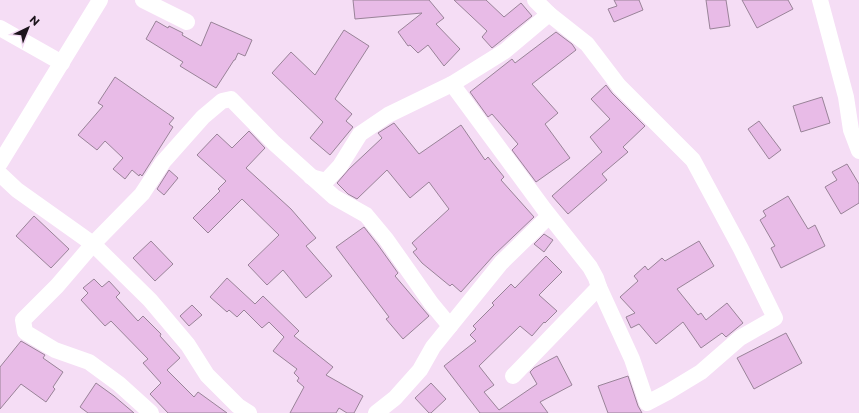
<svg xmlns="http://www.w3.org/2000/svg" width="859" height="413" font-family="Montserrat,sans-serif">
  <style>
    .building { fill: #e8bbe7; stroke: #998398 }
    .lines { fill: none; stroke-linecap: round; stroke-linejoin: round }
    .minor { stroke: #fff; stroke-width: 16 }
  </style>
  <rect width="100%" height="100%" fill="#f5ddf5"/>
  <g class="building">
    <path d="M353,0H429L444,18L436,24L460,49L444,66L428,45L418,53L410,45L408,46L398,32L422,13L355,19Z"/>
    <path d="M454,0H486L504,17L521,3L532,16L492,48L482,37L487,31Z"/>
    <path d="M614,0H639L643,10L614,22L608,9L617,6Z"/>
    <path d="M706,0H726L730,26L710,29Z"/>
    <path d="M742,0H788L793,9L757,28Z"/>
    <path d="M156,21L168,28L169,26L183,33L182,35L201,46L211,22L252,40L245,56L238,53L235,60H234L216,88L180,66L183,62L146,39Z"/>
    <path d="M344,30L369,46L335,99L352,114L346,121L353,127L330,155L310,138L323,122L272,73L291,52L315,75Z"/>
    <path d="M556,32L572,44L576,50L532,84L558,113L545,124L570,158L536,182L512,150L518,144L492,114L488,117L470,92L512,59L515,63Z"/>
    <path d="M115,77L174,118L169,124L173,127L142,176L140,174L139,176L132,170L125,179L113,169L123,158L105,141L97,150L78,135L103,106L98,103Z"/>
    <path d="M606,85L612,93L645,126L623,147L628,152L602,174L607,180L568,214L552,196L602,152L590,137L610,119L591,99Z"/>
    <path d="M822,97L830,123L801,132L793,106Z"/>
    <path d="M759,121L781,150L769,159L748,129Z"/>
    <path d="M394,123L419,154L461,125L485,160L488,157L504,177L501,180L534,217L494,255L461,292L452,284L450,286L422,263L413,252L417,249L412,243L449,209L429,182L410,198L387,170L357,199L348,194L337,183L349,169L382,138L378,133Z"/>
    <path d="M249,131L265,148L246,168L291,209L316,238L306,246L332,276L306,298L283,270L267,285L248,265L279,235L242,199L208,233L193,218L220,191L218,189L226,181L197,155L217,134L232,148Z"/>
    <path d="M847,164L859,184V203L841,214L825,187L837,180L832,172Z"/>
    <path d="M169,170L178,178L164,195L157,189Z"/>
    <path d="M788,196L808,229L815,225L825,246L781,268L771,248L775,246L760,220L766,216L763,211Z"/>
    <path d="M34,216L69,249L51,268L16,236Z"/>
    <path d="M364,227L378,245L398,273L395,276L429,316L403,339L386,319L389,317L336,247Z"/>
    <path d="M544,234L553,240L544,252L534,244Z"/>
    <path d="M151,241L173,264L155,281L133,258Z"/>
    <path d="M699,241L714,266L677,289L698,315L701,313L706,320L727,303L743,323L726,337L722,333L701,348L683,322L656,344L639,324L631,328L626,317L635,313L620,297L638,281L634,276L645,266L648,270L662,258L665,261Z"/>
    <path d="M546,256L562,272L539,295L557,311L545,323L544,322L532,336L520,326L479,366L494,385L484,392L499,410L537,384L530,372L534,368L557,356L572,385L540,402L548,413H480L444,366L476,341L470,335L476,329L473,326L494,305L492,303L511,284L515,288Z"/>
    <path d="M227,278L255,304L263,296L299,331L294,336L333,367L326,375L363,396L354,413H347L339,408L336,413H290L304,387L297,381L299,378L294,373L297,369L273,351L284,337L269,322L262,328L244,310L237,317L229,310L227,312L210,297Z"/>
    <path d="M94,279L102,287L109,281L120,293L116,297L138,321L143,316L161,334L160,336L180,358L167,370L194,397L198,392L227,413H168L150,394L161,383L143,363L148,359L111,321L105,326L81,300L88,293L83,288Z"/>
    <path d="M192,305L202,315L189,326L180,316Z"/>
    <path d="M786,333L802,363L754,389L737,358Z"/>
    <path d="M21,341L45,355L43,358L63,372L53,387L55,389L46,402L21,384L0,409V367Z"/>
    <path d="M628,376L638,406L642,413H608L598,386Z"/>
    <path d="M96,383L114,396L134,413H88L80,407Z"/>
    <path d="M431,383L446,399L431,413H429L415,398Z"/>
  </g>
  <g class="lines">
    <g class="minor">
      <path d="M143,0L187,22"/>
      <path d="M535,0L549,14L587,44L619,86L693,160L741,249L775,318L740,338L701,372L668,392L647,403L632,359L599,287"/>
      <path d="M820,0L846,97L851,130L859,151"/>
      <path d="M0,28L62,63"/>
      <path d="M452,84L544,209L590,267L596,278L599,287L513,376"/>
      <path d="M0,163L100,0"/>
      <path d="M0,174L17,190L93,244L150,300L188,345L207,375L238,406L249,413"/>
      <path d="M311,177L326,181L340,166L360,134L388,115L452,84L505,51L549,14"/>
      <path d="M450,326L501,263L549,216"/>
      <path d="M151,413L119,384L89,362L55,350L25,332L23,320L57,286L93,244L142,194L163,162L203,117L222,101L231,99L274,143L334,197L366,215L386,239L431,303L450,326L433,347L420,370L395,398L376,413"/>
    </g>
  </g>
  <g transform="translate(28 28) rotate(43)" stroke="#f5ddf5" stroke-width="3" paint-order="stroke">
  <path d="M0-3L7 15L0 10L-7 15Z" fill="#1c141c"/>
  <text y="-6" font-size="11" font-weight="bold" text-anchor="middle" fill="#1c141c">N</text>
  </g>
</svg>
